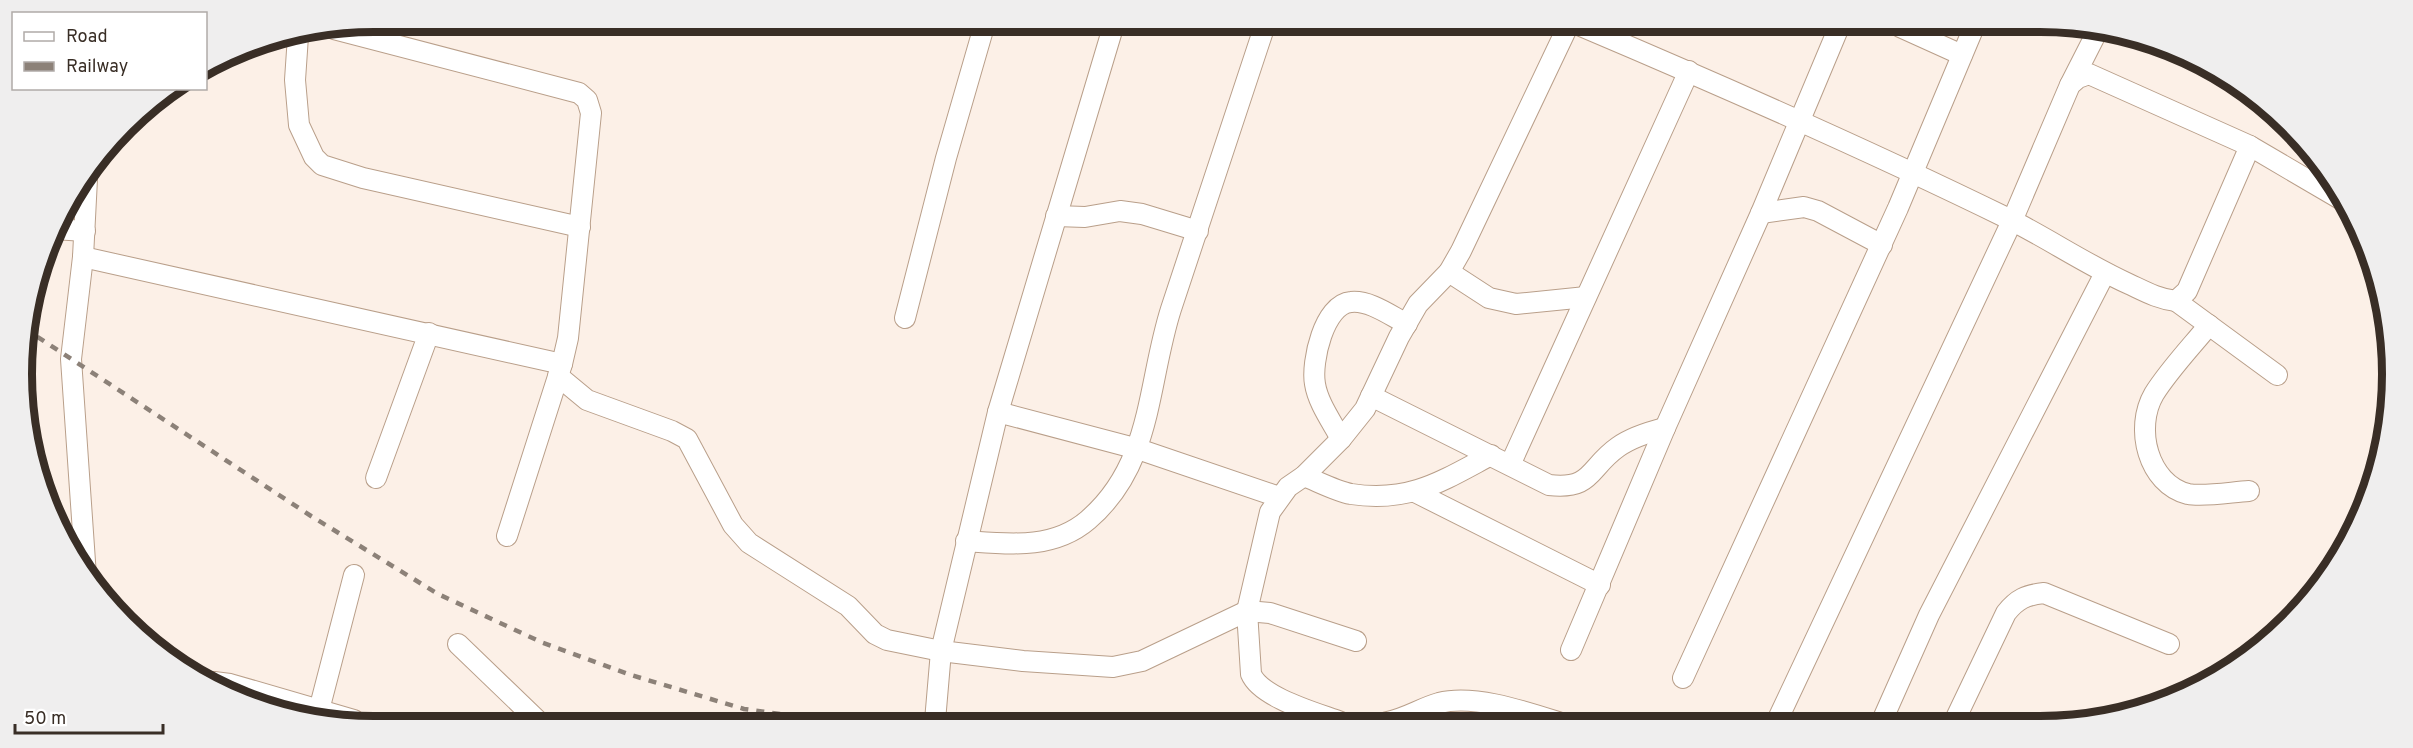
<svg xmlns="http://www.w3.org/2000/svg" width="2413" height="748" font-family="Overpass,sans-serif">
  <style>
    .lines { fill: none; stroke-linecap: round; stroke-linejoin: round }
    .street-casing { stroke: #b99f8a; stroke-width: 22 }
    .street { stroke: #fff; stroke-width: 20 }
    .rail { stroke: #8c8178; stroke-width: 4.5; stroke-dasharray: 8 8; stroke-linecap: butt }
    .rim { fill: none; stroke: #392e26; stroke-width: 8 }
  </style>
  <rect width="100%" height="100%" fill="#fcf0e7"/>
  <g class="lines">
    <defs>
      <g id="street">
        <path d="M1581,26C1725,87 1868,150 2009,219C2049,239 2087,265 2129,284C2144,291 2158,299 2176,301L2187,291L2250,146"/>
        <path d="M1900,27L1962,55"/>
        <path d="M334,29L579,93L587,100L591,113L568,338L562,364"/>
        <path d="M298,36L295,80L299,125L314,157L322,165L363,178L580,227"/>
        <path d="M2070,85L2099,28"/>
        <path d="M1761,213L1804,207L1818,211L1882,245"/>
        <path d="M1056,216L1085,217L1120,211L1142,214L1198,231"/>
        <path d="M54,229L85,231"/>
        <path d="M83,257L562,364L507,536"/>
        <path d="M1449,272L1489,298L1516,304L1586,297"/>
        <path d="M2176,301L2277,375"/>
        <path d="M905,318L946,158L985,23"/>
        <path d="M2209,325C2191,347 2169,370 2154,394C2134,428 2148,484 2188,494C2204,497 2232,492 2249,491"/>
        <path d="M558,376L587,400L672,431L687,439L733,525L749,543L848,606L875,634L887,640L941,651L1023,661L1113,667L1142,661L1247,611L1270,613L1356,641"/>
        <path d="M1371,396L1549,485C1593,490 1588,468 1618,447C1632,437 1649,432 1665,428"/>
        <path d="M998,412L1138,449L1279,497"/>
        <path d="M1341,439C1332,422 1318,403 1315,384C1311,362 1324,304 1351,302C1370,300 1391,316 1407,324"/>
        <path d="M1510,465L1689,71"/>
        <path d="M1304,476C1319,482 1336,491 1351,494C1410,503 1442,481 1491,455"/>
        <path d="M376,478L429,333"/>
        <path d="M1415,492L1600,585"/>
        <path d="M966,541C1008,544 1053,550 1088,520C1153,464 1147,384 1171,309C1202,214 1234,120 1265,25"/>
        <path d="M86,576L71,359L83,257L87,179"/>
        <path d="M458,644L538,721"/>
        <path d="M1571,650L1665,428L1761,213L1839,27"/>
        <path d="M1683,678L1898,208L1974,27"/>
        <path d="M214,682L230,684L354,720"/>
        <path d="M319,710L354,575"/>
        <path d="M935,721L941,651L998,412L1114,24"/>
        <path d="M1341,722C1317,713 1261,698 1251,674L1247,611L1270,512L1288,487L1304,476L1341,439L1365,409L1399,337L1418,304L1449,272L1461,251L1568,26"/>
        <path d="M1387,722C1405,719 1421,708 1439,703C1475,694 1526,712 1561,723"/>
        <path d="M1776,723L2012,221L2070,85L2078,78L2089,74L2250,146L2342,200"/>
        <path d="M1881,723L1929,615L2105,273"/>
        <path d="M1953,724L2006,613C2017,599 2026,595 2044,593L2169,644"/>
      </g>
    </defs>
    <use href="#street" class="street-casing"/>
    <use href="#street" class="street"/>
    <path class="rail" d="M24,328L311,516L438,594L541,642L631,675L744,709L831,721"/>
  </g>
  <path d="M0 0H2413V748H0ZM374 32H2040A342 342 0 0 1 2382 374V374A342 342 0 0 1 2040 716H374A342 342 0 0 1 32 374V374A342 342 0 0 1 374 32Z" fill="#efeeee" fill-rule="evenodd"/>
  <path class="rim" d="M374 32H2040A342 342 0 0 1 2382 374V374A342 342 0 0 1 2040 716H374A342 342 0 0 1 32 374V374A342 342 0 0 1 374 32Z"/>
  <rect x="12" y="12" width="195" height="78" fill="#ffffff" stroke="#b0aba8" stroke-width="1.5"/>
  <rect x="24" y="32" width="30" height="9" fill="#ffffff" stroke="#b0aba8" stroke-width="1.5"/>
  <text x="66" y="42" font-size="18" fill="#392e26">Road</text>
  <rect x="24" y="62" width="30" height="9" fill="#8c8178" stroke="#b0aba8" stroke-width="1.5"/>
  <text x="66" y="72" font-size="18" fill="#392e26">Railway</text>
  <path d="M15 724v9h148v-9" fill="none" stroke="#392e26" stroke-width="3"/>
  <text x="24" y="724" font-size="18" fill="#392e26" stroke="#ffffff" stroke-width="4.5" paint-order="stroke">50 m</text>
</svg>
